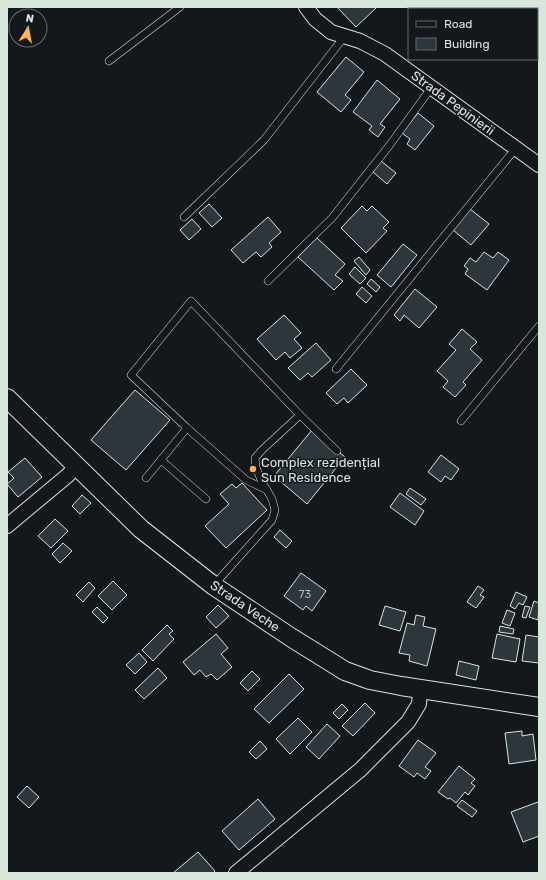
<svg xmlns="http://www.w3.org/2000/svg" width="546" height="880" font-family="Rubik,sans-serif">
  <style>
    .building { fill: #2c363c; stroke: #d8e6dc }
    .lines { fill: none; stroke-linecap: round; stroke-linejoin: round }
    .service-casing { stroke: #d8e6dc; stroke-width: 8 }
    .minor-casing { stroke: #d8e6dc; stroke-width: 16 }
    .tertiary-casing { stroke: #d8e6dc; stroke-width: 20 }
    .service { stroke: #14181c; stroke-width: 7 }
    .minor { stroke: #14181c; stroke-width: 14 }
    .tertiary { stroke: #14181c; stroke-width: 18 }
    .poi-dot { fill: #ffb74d; stroke: #14181c; stroke-width: 1.5 }
    .labels { text-anchor: middle; dominant-baseline: central; stroke-width: 3; stroke-linejoin: round; paint-order: stroke }
    .number-label { font-size: 11px; fill: #adbab4 }
    .street-label { font-size: 13px; fill: #d8e6dc; stroke: #14181c }
    .poi-label { font-size: 13px; fill: #d8e6dc; stroke: #14181c; text-anchor: start }
  </style>
  <rect width="100%" height="100%" fill="#14181c"/>
  <g class="building">
    <path d="M337,7H377L356,27Z"/>
    <path d="M346,57L364,72L345,95L351,100L341,112L317,92Z"/>
    <path d="M377,80L400,99L380,124L385,127L378,137L369,130L372,126L353,112Z"/>
    <path d="M418,113L434,126L415,150L407,144L410,139L402,133Z"/>
    <path d="M381,161L396,173L387,184L373,172Z"/>
    <path d="M209,204L222,218L212,227L199,213Z"/>
    <path d="M362,206L367,211L372,206L389,222L383,228L387,231L366,253L341,228Z"/>
    <path d="M470,209L489,224L471,245L453,230Z"/>
    <path d="M268,217L281,232L269,243L272,247L261,257L256,252L243,263L231,250Z"/>
    <path d="M192,219L201,229L189,240L180,230Z"/>
    <path d="M317,238L345,264L335,275L343,281L334,290L298,257Z"/>
    <path d="M403,244L417,255L391,287L377,275Z"/>
    <path d="M484,252L493,258L498,252L509,260L487,290L465,274L468,269L464,266L470,258L476,262Z"/>
    <path d="M359,257L370,270L366,275L354,261Z"/>
    <path d="M355,267L366,278L360,284L349,274Z"/>
    <path d="M371,279L380,287L376,292L367,284Z"/>
    <path d="M362,287L372,296L366,303L356,294Z"/>
    <path d="M415,289L437,307L419,328L404,315L400,321L394,315Z"/>
    <path d="M284,315L301,333L294,339L302,348L290,358L285,352L276,360L257,339Z"/>
    <path d="M462,329L477,342L470,349L482,360L463,382L466,385L455,397L443,387L448,381L437,371L456,350L449,344Z"/>
    <path d="M316,343L331,360L312,377L308,373L300,380L288,368Z"/>
    <path d="M351,369L367,385L348,403L344,398L337,404L326,393Z"/>
    <path d="M135,390L170,420L126,470L91,440Z"/>
    <path d="M312,430L345,457L307,504L274,476Z"/>
    <path d="M441,455L459,469L451,480L445,476L441,482L428,472Z"/>
    <path d="M25,458L42,477L18,497L7,484L14,478L8,472Z"/>
    <path d="M242,483L267,510L226,548L205,526L229,504L220,494L232,484L236,488Z"/>
    <path d="M410,488L426,499L421,505L406,494Z"/>
    <path d="M400,493L424,511L415,525L390,507Z"/>
    <path d="M82,495L91,503L80,514L72,506Z"/>
    <path d="M55,519L68,531L51,548L38,536Z"/>
    <path d="M280,530L292,541L286,548L274,537Z"/>
    <path d="M63,543L72,551L60,563L52,554Z"/>
    <path d="M301,573L326,591L312,611L306,606L303,610L284,596Z"/>
    <path d="M113,581L127,595L112,610L98,596Z"/>
    <path d="M89,582L95,588L83,602L76,595Z"/>
    <path d="M478,586L484,590L480,595L484,597L476,608L467,602Z"/>
    <path d="M516,592L527,597L523,605L519,603L515,609L510,606Z"/>
    <path d="M534,601L539,603L538,620L529,617Z"/>
    <path d="M218,605L229,616L216,628L206,617Z"/>
    <path d="M385,606L406,612L400,631L379,625Z"/>
    <path d="M525,606L530,607L526,618L522,617Z"/>
    <path d="M97,607L108,618L103,623L92,612Z"/>
    <path d="M507,610L515,613L510,626L502,623Z"/>
    <path d="M416,615L425,617L423,626L436,629L427,666L409,661L410,655L399,653L407,623L414,625Z"/>
    <path d="M167,625L173,631L169,634L174,639L153,661L142,650Z"/>
    <path d="M500,626L514,629L513,634L499,632Z"/>
    <path d="M216,634L228,648L221,654L232,667L217,680L211,674L206,677L200,670L194,675L183,662Z"/>
    <path d="M497,634L520,639L516,662L492,658Z"/>
    <path d="M526,635L539,637V663L522,661Z"/>
    <path d="M139,653L147,662L135,674L126,665Z"/>
    <path d="M459,661L479,666L476,680L456,675Z"/>
    <path d="M158,668L167,678L144,699L135,690Z"/>
    <path d="M252,671L260,679L248,691L240,683Z"/>
    <path d="M289,674L304,689L269,723L254,709Z"/>
    <path d="M365,703L375,713L353,736L342,726Z"/>
    <path d="M342,704L348,710L339,719L333,713Z"/>
    <path d="M298,718L312,732L290,754L276,739Z"/>
    <path d="M327,724L340,736L319,759L306,747Z"/>
    <path d="M522,731V736L533,734L536,760L509,764L505,733Z"/>
    <path d="M418,740L436,753L425,767L431,771L425,779L417,773L414,777L399,766Z"/>
    <path d="M260,741L267,749L256,759L249,752Z"/>
    <path d="M459,766L475,779L471,783L475,786L468,795L465,792L456,803L450,798L448,799L438,792Z"/>
    <path d="M27,786L39,797L29,808L17,797Z"/>
    <path d="M258,799L275,819L239,850L222,831Z"/>
    <path d="M462,800L477,811L472,817L457,806Z"/>
    <path d="M538,802L539,805V836L523,842L511,812Z"/>
    <path d="M198,852L215,871L213,873H173Z"/>
  </g>
  <g class="lines">
    <defs>
      <g id="service">
        <path d="M109,61L180,7"/>
        <path d="M184,217L264,140L344,37"/>
        <path d="M268,281L332,218L389,146L431,88"/>
        <path d="M336,369L516,148"/>
        <path d="M461,421L539,326"/>
        <path d="M161,460L206,499"/>
        <path d="M146,478L187,428"/>
        <path d="M267,490L246,480L187,428L131,375L191,301L300,415L337,451"/>
        <path d="M214,585L272,520L275,510L272,499L261,480L256,467L255,458L263,449L300,415"/>
      </g>
      <g id="minor">
        <path d="M306,7L315,19L331,32L360,41L385,54L539,165"/>
        <path d="M7,526L67,476L77,466"/>
        <path d="M236,873L360,770L408,722L419,704L420,690"/>
      </g>
      <path id="tertiary" d="M7,398L141,529L214,586L292,638L345,671L370,680L401,686L539,707"/>
    </defs>
    <use href="#service" class="service-casing"/>
    <use href="#minor" class="minor-casing"/>
    <use href="#tertiary" class="tertiary-casing"/>
    <use href="#service" class="service"/>
    <use href="#minor" class="minor"/>
    <use href="#tertiary" class="tertiary"/>
  </g>
  <circle class="poi-dot" cx="253" cy="469" r="4"/>
  <g class="labels">
    <g class="number-label">
      <text x="305" y="594">73</text>
    </g>
    <g class="street-label">
      <text transform="translate(453 103) rotate(36)">Strada Pepinierii</text>
      <text transform="translate(245 606) rotate(34)">Strada Veche</text>
    </g>
    <g class="poi-label">
      <text x="261" y="462">Complex rezidențial<tspan x="261" dy="15">Sun Residence</tspan></text>
    </g>
  </g>
  <rect width="546" height="880" fill="none" stroke="#d8e6dc" stroke-width="16"/>
  <rect x="408" y="8" width="130" height="52" fill="#14181c" stroke="#626a69"/>
  <rect x="416" y="21" width="20" height="6" fill="#14181c" stroke="#626a69"/>
  <text x="444" y="28" font-size="12" fill="#d8e6dc">Road</text>
  <rect x="416" y="38" width="20" height="12" fill="#2c363c" stroke="#626a69"/>
  <text x="444" y="48" font-size="12" fill="#d8e6dc">Building</text>
  <g transform="translate(28 28) rotate(11)"><circle r="19" fill="#14181c" stroke="#626a69"/>
  <path d="M0-3L7 15L0 10L-7 15Z" fill="#ffb74d"/>
  <text y="-6" font-size="11" font-weight="bold" text-anchor="middle" fill="#d8e6dc">N</text>
  </g>
</svg>
